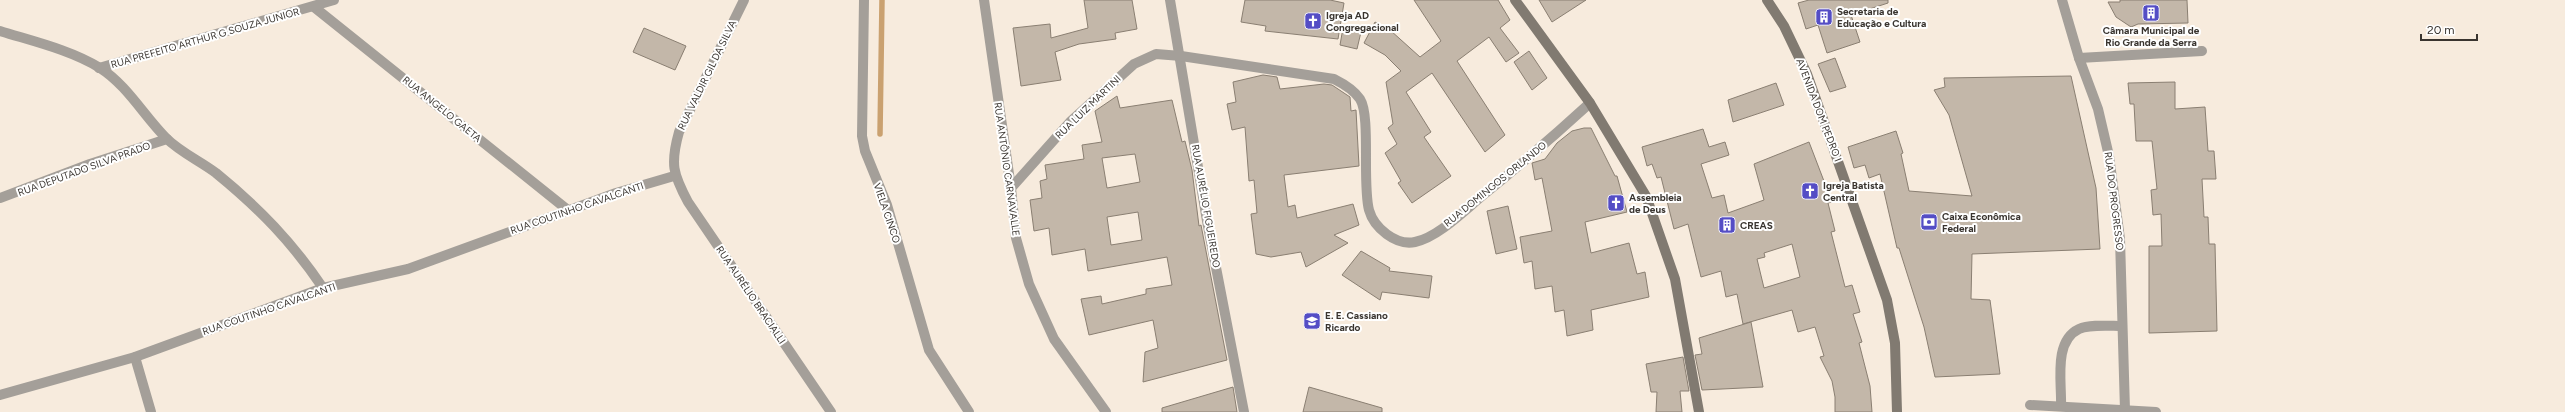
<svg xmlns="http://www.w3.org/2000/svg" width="2565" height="412" font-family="Figtree,sans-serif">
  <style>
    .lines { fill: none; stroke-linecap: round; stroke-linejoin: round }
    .stream { stroke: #caa170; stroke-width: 5.5 }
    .building { fill: #c3b7a9; stroke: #8a7f72; fill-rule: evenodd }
    .lane { stroke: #a49f99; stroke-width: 10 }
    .street { stroke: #a49f99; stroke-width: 10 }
    .secondary { stroke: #817a71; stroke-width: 10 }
    .labels { text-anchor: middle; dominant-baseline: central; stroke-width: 4; stroke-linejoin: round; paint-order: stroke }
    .poi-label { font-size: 10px; font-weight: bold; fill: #39342f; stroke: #fff; text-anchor: start }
    .street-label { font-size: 10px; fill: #39342f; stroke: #fff }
  </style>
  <rect width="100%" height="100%" fill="#f7ebdd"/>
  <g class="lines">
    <path class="stream" d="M880,134L882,0"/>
  </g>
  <g class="building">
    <path d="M1084,0H1132L1137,29L1115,33L1116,39L1079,44L1055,52L1061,80L1021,86L1013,28L1050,24L1051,38L1088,28Z"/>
    <path d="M1245,0H1330L1344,3L1338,39L1265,31L1266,26L1241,22Z"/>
    <path d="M1414,0H1498L1510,20L1500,28L1519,53L1506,62L1489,37L1457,61L1505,135L1485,152L1432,73L1406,92L1431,132L1424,137L1451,176L1412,203L1398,183L1401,181L1385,153L1397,144L1388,128L1393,124L1386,82L1401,71L1385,55L1364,43L1375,22L1390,30L1420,57L1441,41Z"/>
    <path d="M1539,0H1586L1552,22Z"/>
    <path d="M1809,0H1888V3L1851,15L1860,42L1827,53L1818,25L1806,29L1798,3Z"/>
    <path d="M2120,0H2187L2188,23L2138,24L2131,27L2116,17L2108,2H2120Z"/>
    <path d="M644,28L686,46L675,70L633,52Z"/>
    <path d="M1343,28L1361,32L1357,49L1340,45Z"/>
    <path d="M1529,51L1547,78L1532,90L1514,62Z"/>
    <path d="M1835,58L1846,87L1830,92L1818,64Z"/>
    <path d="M1263,75L1277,77L1280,89L1324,84L1332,85L1350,97L1351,111L1356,110L1359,166L1284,175L1288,207L1295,205L1297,218L1353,204L1359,225L1334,235L1348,243L1306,267L1301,252L1271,257L1256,254L1251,214L1257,213L1254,180L1249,181L1245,127L1232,130L1227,104L1236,102L1233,82Z"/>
    <path d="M2071,76L2096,188L2100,249L1972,254L1971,299L1990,300L2000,374L1935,377L1924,327L1899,248H1897L1880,174L1869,178L1865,165L1854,168L1848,147L1896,131L1903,153L1901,154L1909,191L1972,196L1949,115L1934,90L1945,87L1944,78Z"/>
    <path d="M2175,82V109L2205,107L2208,151H2214L2216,179H2202L2204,217H2208L2209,244H2215L2217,331L2149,333V246H2162L2161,214L2153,215L2151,190L2157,189L2152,141H2136L2134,104H2130L2128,83Z"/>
    <path d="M1776,83L1784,105L1733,122L1728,100Z"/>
    <path d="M1117,96L1120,108L1172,100L1182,142L1185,141L1192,170L1199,226L1201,225L1227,360L1143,382L1145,352L1158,348L1153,320L1089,335L1081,299L1101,296L1102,304L1146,294V289L1172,285L1167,257L1088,271L1085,249L1052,255L1049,228L1034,231L1030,200L1042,198L1040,181L1047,179L1045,165L1084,159L1082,145L1102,142L1095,111ZM1135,154L1140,182L1107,188L1102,158ZM1138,212L1142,240L1111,245L1107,217Z"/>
    <path d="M1584,128H1591L1615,176H1617L1627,212L1585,222L1591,253L1629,243L1637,274L1645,272L1649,297L1591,310L1593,330L1567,336L1564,310L1555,312L1552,286L1535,289L1532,261L1524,263L1520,237L1552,231L1542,178L1535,180L1532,163L1545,159L1557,143L1572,131Z"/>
    <path d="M1703,129L1709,147L1725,142L1729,155L1701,164L1712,198L1724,195L1728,213L1764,200L1754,164L1809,142L1832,202L1828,203L1835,231L1831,232L1845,287L1852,285L1860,312L1853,314L1862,342L1859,343L1870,386L1872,412H1835V397L1832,381L1820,357L1824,356L1815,327L1798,332L1792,310L1743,324L1737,294L1726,297L1721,271L1701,277L1688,224L1674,229L1661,177L1657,178L1652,164L1647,166L1642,147ZM1792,244L1800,277L1764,288L1757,259L1765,257L1764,253Z"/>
    <path d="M1508,206L1517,249L1496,254L1487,211Z"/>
    <path d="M1361,251L1390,268L1389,271L1432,276L1429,298L1382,292L1380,300L1342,275Z"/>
    <path d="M1751,322L1763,387L1702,390L1695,355L1702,354L1699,338Z"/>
    <path d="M1683,357L1689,391H1680L1682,412H1656L1657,392H1651L1646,364Z"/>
    <path d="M1233,387L1237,412H1162V408Z"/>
    <path d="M1309,387L1382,408V412H1303Z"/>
  </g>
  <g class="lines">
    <g class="lane">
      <path d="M2079,58L2202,51"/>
      <path d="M2030,405L2156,412"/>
      <path d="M2061,406C2062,383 2053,341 2079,329C2090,324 2110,326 2122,326"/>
    </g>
    <g class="street">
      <path d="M744,0L679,132C670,164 673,174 688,202L831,412"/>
      <path d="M864,0L862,136L865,151L887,205L929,350L969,412"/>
      <path d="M984,0L1011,188L1016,238L1029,284L1054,339L1106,412"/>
      <path d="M1170,0L1207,221L1244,412"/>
      <path d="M2062,0L2079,58L2098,109L2109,156L2120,239L2125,410"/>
      <path d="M314,7L569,211"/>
      <path d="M0,31C32,41 71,50 100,68C127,85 144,116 166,138C180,152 200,161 216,173C259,208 292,242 323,288"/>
      <path d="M99,68L334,0"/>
      <path d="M1011,188L1070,122L1134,64L1156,54L1181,56L1334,79C1344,84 1354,90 1360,99C1371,116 1362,184 1369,210C1374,228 1396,246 1415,242C1438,237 1464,211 1482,196C1519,166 1555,135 1590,103"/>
      <path d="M0,198L90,164L167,139"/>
      <path d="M135,357L151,412"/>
      <path d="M0,395L135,357L323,288L408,269L616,193L674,176"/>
    </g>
    <g class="secondary">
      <path d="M1515,0L1590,103L1646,196L1675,279L1699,412"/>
      <path d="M1767,0L1784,26L1807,74L1887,300L1895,343L1897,412"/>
    </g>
  </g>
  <defs>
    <symbol id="building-square" viewBox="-11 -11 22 22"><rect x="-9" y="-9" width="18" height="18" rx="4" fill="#544dc5" stroke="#fff"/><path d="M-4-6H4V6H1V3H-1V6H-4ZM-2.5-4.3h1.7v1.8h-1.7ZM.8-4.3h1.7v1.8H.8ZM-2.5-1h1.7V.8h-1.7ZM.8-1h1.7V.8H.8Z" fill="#fff"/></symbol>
    <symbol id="church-square" viewBox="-11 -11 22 22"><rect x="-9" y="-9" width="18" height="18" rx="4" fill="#544dc5" stroke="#fff"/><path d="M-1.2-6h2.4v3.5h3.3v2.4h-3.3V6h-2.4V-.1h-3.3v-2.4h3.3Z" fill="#fff"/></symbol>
    <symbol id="bank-square" viewBox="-11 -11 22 22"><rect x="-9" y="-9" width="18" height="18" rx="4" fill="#544dc5" stroke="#fff"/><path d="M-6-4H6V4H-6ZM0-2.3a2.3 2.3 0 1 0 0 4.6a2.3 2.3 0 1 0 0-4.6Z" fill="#fff"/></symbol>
    <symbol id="school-square" viewBox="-11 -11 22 22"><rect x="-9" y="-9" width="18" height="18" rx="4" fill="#544dc5" stroke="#fff"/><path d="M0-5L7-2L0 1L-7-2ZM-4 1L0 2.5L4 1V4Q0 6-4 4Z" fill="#fff"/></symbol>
  </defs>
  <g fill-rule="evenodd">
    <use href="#building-square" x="2141" y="3" width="20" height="20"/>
    <use href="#building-square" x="1814" y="7" width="20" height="20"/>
    <use href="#church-square" x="1303" y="11" width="20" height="20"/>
    <use href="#church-square" x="1800" y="181" width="20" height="20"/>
    <use href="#church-square" x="1606" y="193" width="20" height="20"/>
    <use href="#bank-square" x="1919" y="212" width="20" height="20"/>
    <use href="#building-square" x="1717" y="215" width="20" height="20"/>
    <use href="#school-square" x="1302" y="311" width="20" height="20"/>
  </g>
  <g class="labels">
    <g class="poi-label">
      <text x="1837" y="11">Secretaria de<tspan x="1837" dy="12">Educação e Cultura</tspan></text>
      <text x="1326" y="15">Igreja AD<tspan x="1326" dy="12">Congregacional</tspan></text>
      <text x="2151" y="30" text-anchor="middle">Câmara Municipal de<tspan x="2151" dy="12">Rio Grande da Serra</tspan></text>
      <text x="1823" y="185">Igreja Batista<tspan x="1823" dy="12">Central</tspan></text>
      <text x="1629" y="197">Assembleia<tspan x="1629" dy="12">de Deus</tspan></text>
      <text x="1942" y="216">Caixa Econômica<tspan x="1942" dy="12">Federal</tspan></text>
      <text x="1740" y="225">CREAS</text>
      <text x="1325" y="315">E. E. Cassiano<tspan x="1325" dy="12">Ricardo</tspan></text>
    </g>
    <g class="street-label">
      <text transform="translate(205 38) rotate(-16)">RUA PREFEITO ARTHUR G SOUZA JUNIOR</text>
      <text transform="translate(707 75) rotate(-64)">RUA VALDIR GIL DA SILVA</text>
      <text transform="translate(1088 107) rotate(-44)">RUA LUIZ MARTINI</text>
      <text transform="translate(442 109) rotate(39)">RUA ANGELO GAETA</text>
      <text transform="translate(1819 110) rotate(69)">AVENIDA DOM PEDRO I</text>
      <text transform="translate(84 169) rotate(-20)">RUA DEPUTADO SILVA PRADO</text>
      <text transform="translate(1007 169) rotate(82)">RUA ANTÔNIO CARNAVALLE</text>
      <text transform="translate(1495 184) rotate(-39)">RUA DOMINGOS ORLANDO</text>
      <text transform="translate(2114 201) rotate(83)">RUA DO PROGRESSO</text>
      <text transform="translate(1206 206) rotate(80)">RUA AURÉLIO FIGUEIREDO</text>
      <text transform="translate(577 208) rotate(-19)">RUA COUTINHO CAVALCANTI</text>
      <text transform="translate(887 213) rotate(71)">VIELA CINCO</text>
      <text transform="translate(751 295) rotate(56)">RUA AURÉLIO BRACIALLI</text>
      <text transform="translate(269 309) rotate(-19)">RUA COUTINHO CAVALCANTI</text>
    </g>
  </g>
  <path d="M2421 34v6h56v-6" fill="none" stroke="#39342f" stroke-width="2"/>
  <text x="2427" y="34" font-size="12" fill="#39342f" stroke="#ffffff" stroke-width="3" paint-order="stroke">20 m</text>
</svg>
